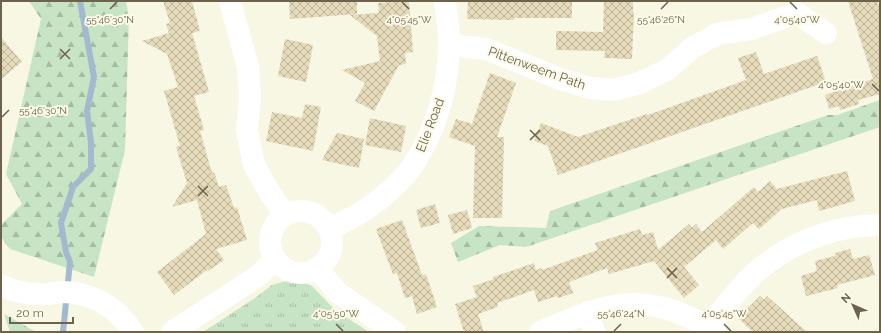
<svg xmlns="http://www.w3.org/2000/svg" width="881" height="333" font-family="Raleway,sans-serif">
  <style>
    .grass { fill: url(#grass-tufts) }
    .forest { fill: url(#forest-firs) }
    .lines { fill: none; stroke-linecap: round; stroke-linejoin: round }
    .stream { stroke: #a3b9cf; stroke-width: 6 }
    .building { fill: url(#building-cross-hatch) }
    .minor { stroke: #fff; stroke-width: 22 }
    .ticks { fill: none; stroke: #6d634d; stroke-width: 1.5 }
    .labels { text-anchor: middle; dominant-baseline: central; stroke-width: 4; stroke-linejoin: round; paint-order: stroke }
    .street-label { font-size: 13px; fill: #6d634d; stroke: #fcfbe9 }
    .ticks-label { font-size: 10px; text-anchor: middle; fill: #6d634d; stroke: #fcfbe9; stroke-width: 4; stroke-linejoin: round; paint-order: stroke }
  </style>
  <defs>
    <pattern id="grass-tufts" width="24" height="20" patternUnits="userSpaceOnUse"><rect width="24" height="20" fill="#c7e4c5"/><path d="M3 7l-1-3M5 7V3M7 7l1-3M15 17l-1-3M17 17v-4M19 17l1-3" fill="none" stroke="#a6bca2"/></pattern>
    <pattern id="forest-firs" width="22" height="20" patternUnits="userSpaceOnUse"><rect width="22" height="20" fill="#c7e4c5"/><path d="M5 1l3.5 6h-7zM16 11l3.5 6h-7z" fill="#a6bca2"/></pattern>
    <pattern id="building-cross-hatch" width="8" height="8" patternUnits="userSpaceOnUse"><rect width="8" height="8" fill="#e5daba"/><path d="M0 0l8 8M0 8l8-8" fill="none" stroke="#beb499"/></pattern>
  </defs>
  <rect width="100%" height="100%" fill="#f8f7e4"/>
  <path class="grass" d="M298,280L312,286L335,310L369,332H203L255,298L272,285L286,281Z"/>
  <g class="forest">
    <path d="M29,1H126L129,17L125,150L94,277L10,249L1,237V225L22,204L6,174L41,19Z"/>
    <path d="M880,100V127L526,247L500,245L458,262L451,243L479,226L546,228L550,211L828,115H837Z"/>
    <path d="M4,314L36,332H10Z"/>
  </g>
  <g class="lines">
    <path class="stream" d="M63,332L70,262L66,252L61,223L73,187L91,169V143L87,111L94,77L80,1"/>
  </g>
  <g class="building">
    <path d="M163,1H192L200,31L192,33L209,92L194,96L204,130L200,131L212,173L214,172L219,187L226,185L234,208L237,207L247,240L216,249L224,260L208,271L207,270L174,295L157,272L206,234L197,200L172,207L187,183L176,147L180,146L164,91L178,87L167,54L142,41L169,33L166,24L170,23Z"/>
    <path d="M289,1H357V14L290,19Z"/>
    <path d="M409,1L413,52L405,53L406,64L399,65L374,111L355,101L365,83L342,70L380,61L377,36L350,15L379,13L378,3Z"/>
    <path d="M468,1H572V18H514V20L467,19Z"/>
    <path d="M604,1H633V12H634L632,59L604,58L605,51L556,50V31L603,32Z"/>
    <path d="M848,1H877L880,10V94L858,100L859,104L840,110L839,106L829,109L825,95L873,79Z"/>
    <path d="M1,37L22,62L1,79Z"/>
    <path d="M285,39L313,45L306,82L278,76Z"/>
    <path d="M756,52L764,74L817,56L826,82L558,175L548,146L534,141L541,123L578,137L647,114L648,115L746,80L738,58Z"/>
    <path d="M490,73L516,83L497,137H504L502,218H473L475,146L449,137L456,119L472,124Z"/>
    <path d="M305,104L321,107L313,151L266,141L272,112L302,118Z"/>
    <path d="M370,118L406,126L401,152L365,145Z"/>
    <path d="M337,133L364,139L359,168L322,160Z"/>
    <path d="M847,171L855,201L819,211L817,200L782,209L759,229L753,223L723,249L716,240L684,267L699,285L684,298L654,261L609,274L607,268L569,282L573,293L558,298L557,296L538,302L534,290L497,303L498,307L478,314L484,332H464L455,304L477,297L473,286L494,279L493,277L534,263L536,270L542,268V270L598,250L595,243L640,229L642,235L653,232L658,250L689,224L692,228L696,224L702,232L754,187L758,192L770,181L777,189Z"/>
    <path d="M435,204L440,223L421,228L416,210Z"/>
    <path d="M467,210L472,228L453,234L448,215Z"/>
    <path d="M402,220L422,275L426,274L437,307L417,314L412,296L405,298L397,273L393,274L376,229Z"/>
    <path d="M850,249L853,259L869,255L875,275L837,285L838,288L806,296L801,276L817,271L815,261L835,256V253Z"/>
    <path d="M760,296L764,300L767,296L807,332H753L738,318Z"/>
  </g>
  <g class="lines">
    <g class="minor">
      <path d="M230,1L248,67L250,97L247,130L254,165L270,193L285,215"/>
      <path d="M449,45L486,49L560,79L590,88L613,90L637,84L667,70L692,48L717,34L752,29L797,13L826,33"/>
      <circle cx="301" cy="242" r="31"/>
      <path d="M329,229C343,222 357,216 369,207C384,197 403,180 413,165C436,131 448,87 449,47C450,32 446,16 445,1"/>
      <path d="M317,268L337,292L395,332"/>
      <path d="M1,285C12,291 27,294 40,294C48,295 56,292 64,292C94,293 117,308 133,332"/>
      <path d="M588,312L594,332"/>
      <path d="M709,327C724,308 739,287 757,271C791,242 836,225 880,225"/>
      <path d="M172,332L258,276L275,259"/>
      <path d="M540,332C593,310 632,290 688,317C698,321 707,325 715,332"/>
    </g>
  </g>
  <path class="ticks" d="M402,2L409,9M790,2L797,9M110,9L117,2M661,9L668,2M60,49L70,59M60,59L70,49M872,84L879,91M2,117L9,110M530,130L540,140M530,140L540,130M198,186L208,196M198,196L208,186M667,268L677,278M667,278L677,268M336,324L343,331M724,324L731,331M614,331L621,324"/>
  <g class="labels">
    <g class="street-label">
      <text transform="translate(537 68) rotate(20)">Pittenweem Path</text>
      <text transform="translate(430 125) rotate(-69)">Elie Road</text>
    </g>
  </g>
  <g class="ticks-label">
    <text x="110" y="23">55°46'30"N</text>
    <text x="409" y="23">4°05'45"W</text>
    <text x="661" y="23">55°46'26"N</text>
    <text x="797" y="23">4°05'40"W</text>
    <text x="841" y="88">4°05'40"W</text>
    <text x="43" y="114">55°46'30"N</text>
    <text x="336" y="317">4°05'50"W</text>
    <text x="621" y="317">55°46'24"N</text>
    <text x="724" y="317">4°05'45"W</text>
  </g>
  <rect width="881" height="333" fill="none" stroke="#6d634d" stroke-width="4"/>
  <g transform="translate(853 305) rotate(315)" stroke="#fcfbe9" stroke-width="3" paint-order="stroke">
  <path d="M0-3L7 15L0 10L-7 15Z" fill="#6d634d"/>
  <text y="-6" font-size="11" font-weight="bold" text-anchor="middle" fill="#6d634d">N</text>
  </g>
  <path d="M10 317v6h63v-6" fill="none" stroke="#6d634d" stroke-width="2"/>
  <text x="16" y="317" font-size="12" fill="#6d634d" stroke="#fcfbe9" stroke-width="3" paint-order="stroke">20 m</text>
</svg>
